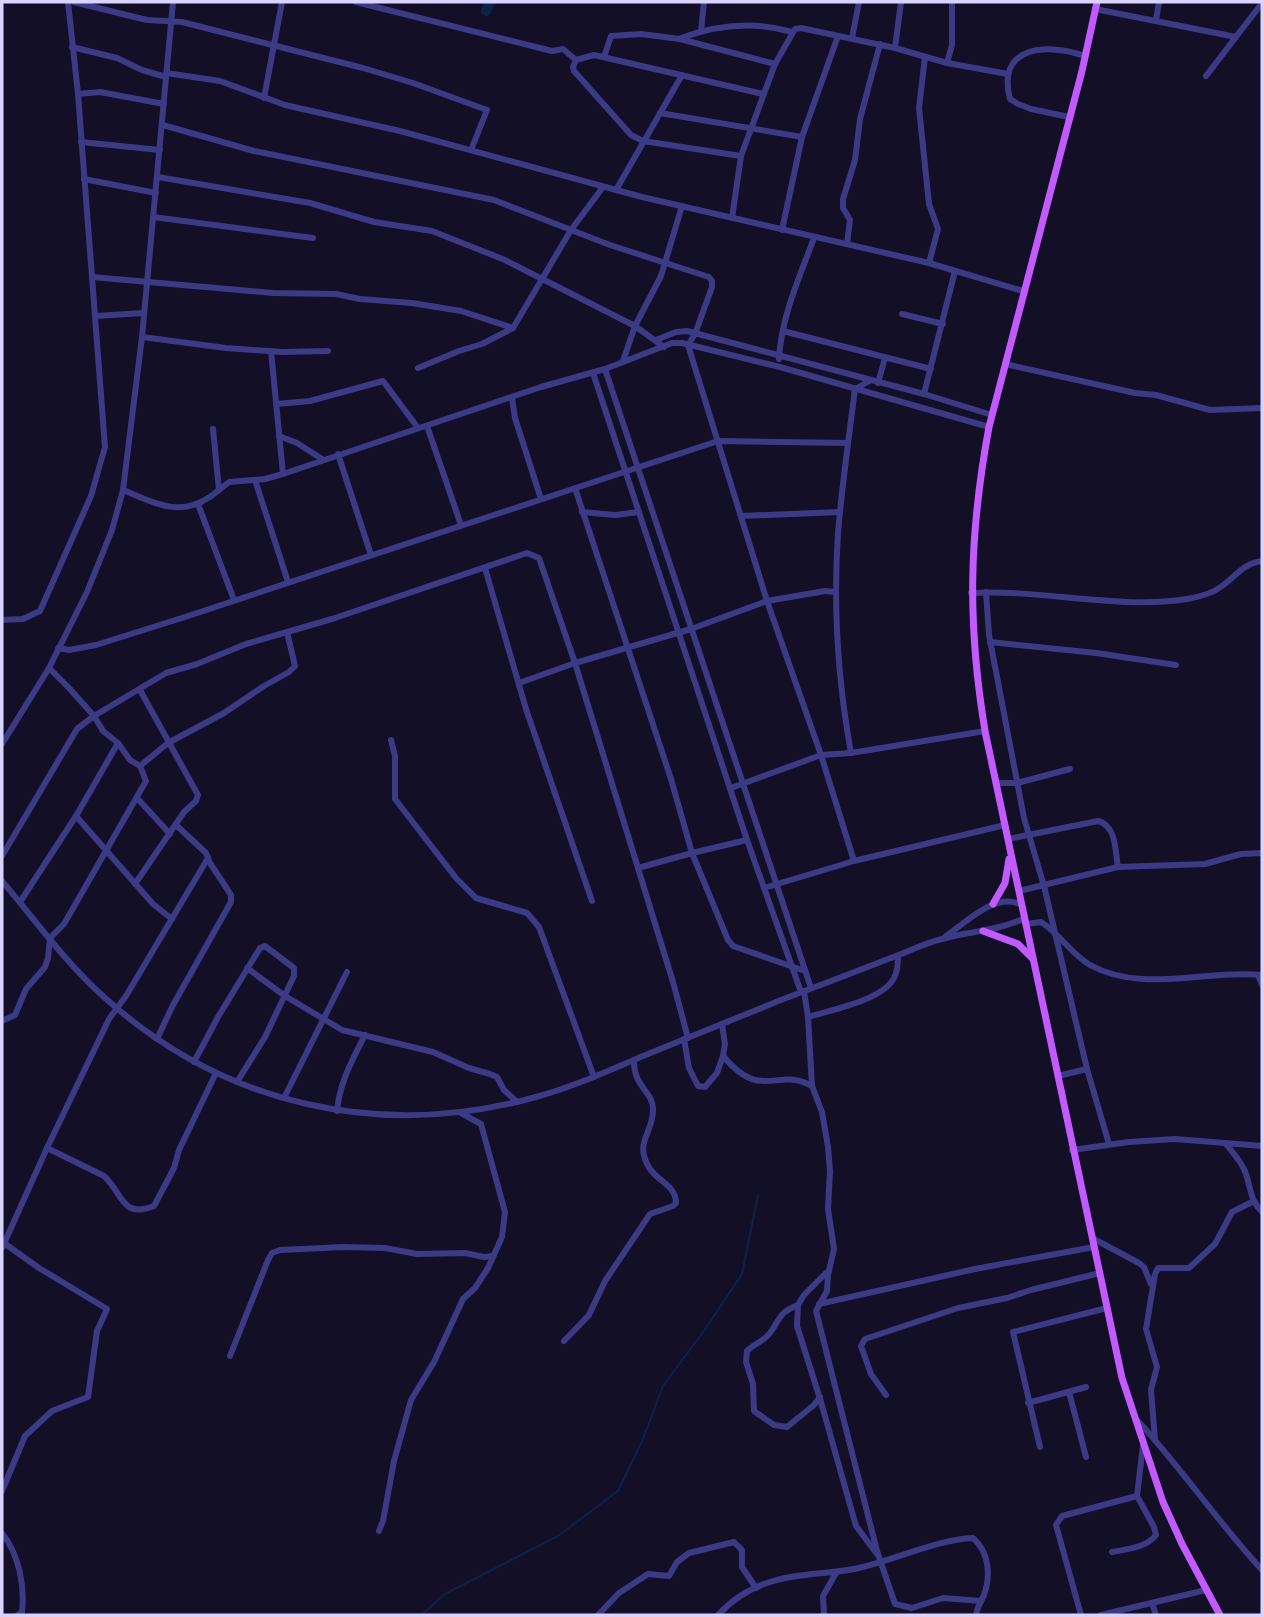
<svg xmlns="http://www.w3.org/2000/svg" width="1264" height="1617" font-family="Overpass,sans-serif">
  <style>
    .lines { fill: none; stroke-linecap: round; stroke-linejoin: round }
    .stream { stroke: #0c2248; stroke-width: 2 }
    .river { stroke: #0c2248; stroke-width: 10 }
    .minor { stroke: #3d3a85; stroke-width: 6 }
    .major { stroke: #c25bff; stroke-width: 7 }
  </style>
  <rect width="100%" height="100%" fill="#130f26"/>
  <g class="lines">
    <path class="stream" d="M422,1615L443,1595L558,1536L618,1491L643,1439L663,1386L706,1328L742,1274L758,1195"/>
    <path class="river" d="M486,11L490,2"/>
    <g class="minor">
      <path d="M74,2L147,20L182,22L363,68L413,83L487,110L471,150"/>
      <path d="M356,2L552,51L563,49L576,60L573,67L574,71L631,135L643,141L741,156"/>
      <path d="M1095,9L1236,37"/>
      <path d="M1156,20L1159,2"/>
      <path d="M701,31L704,2"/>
      <path d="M681,38C717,25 755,21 792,32"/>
      <path d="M852,38L859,2"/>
      <path d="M72,47L117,58L142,70L166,77"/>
      <path d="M895,48L901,2"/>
      <path d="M604,57L611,36L641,34L680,39L775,64"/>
      <path d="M925,57L919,108L929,204L938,229L929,263"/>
      <path d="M576,60L594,55L763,94"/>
      <path d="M947,63L952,45V2"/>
      <path d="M166,73L220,81L285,105L400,131L642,197L929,263L1023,291"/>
      <path d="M1206,76L1262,3"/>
      <path d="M78,94L100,92L164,104"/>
      <path d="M264,98L282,2"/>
      <path d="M660,113L802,137"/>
      <path d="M1069,117L1031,109L1018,104L1010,99C996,45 1048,43 1085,56"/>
      <path d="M163,125L254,151L494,200L610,245L709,277L712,281V287L695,334L688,345L767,601L821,755L854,861"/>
      <path d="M81,142L160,150"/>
      <path d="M158,177L310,203L374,222L432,231L505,260L635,326L664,347"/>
      <path d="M84,179L156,193"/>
      <path d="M616,190L682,75"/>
      <path d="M153,217L313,238"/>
      <path d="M732,218L741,156L775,64L795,29L801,28L895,48L947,63L1008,74"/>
      <path d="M782,230L802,137L838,36"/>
      <path d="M847,244L850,220L843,208V199L855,160L860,119L880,44"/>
      <path d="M92,277L273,293L336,294L360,299L412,303L461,311L513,328"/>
      <path d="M902,314L943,324"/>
      <path d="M96,316L144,313"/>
      <path d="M783,331L931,369"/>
      <path d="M142,337L226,348L282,352L328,351"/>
      <path d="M656,340L676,332L687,331L924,394L992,415"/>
      <path d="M271,351L283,474"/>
      <path d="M779,359C781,317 800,276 814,238"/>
      <path d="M623,361L635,326L661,276L682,206"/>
      <path d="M1005,364L1135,393L1156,395L1210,410L1262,408"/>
      <path d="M418,368L459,351L482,344L513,328L571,230L603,187"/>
      <path d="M605,369L811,988"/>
      <path d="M593,373L747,840L801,992"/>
      <path d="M878,383L885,358"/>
      <path d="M924,394L955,271"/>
      <path d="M512,398L515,418L541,499"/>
      <path d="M276,404L310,401L383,381L418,428"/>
      <path d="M427,426L461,525"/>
      <path d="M279,436L297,443L322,459"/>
      <path d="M338,454L371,555"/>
      <path d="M255,480L288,582"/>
      <path d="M575,488L671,779L692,853L747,840"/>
      <path d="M123,490C160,505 184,520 219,490L213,429"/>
      <path d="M219,490L229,482L265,479L283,474L541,387L605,369L672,343H682L780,367L989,427"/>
      <path d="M198,504L234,600"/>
      <path d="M582,512L615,515L639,512"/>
      <path d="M741,516L840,512"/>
      <path d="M485,568L526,709L592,901"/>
      <path d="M986,592L989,635L1024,818L1044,886L1087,1069L1109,1144"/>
      <path d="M971,593C1043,589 1115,610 1187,599C1199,597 1212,594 1222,586C1236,576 1244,563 1262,561"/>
      <path d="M2,620L23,619L40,611L91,496L105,447L78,94L68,2"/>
      <path d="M990,642L1096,653L1176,665"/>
      <path d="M58,648L69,650L96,645L185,617L718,441L848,443"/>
      <path d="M519,683L575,663L691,629L767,601L825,591L836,592"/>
      <path d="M391,740L395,756V799L456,878L476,898L527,913L539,927L594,1077"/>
      <path d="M2,744L49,668L87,592L112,530L123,490L142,337L173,2"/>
      <path d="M851,753C838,681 833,607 838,533C842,485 849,437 855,389L871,380"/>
      <path d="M140,766L168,743L224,713L264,686L289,672L295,666L287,632"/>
      <path d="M997,783H1017L1070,769"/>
      <path d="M731,788L821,755L851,753L985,731"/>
      <path d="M137,798L170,834"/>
      <path d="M76,816L153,904L172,919"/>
      <path d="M1008,839L1098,821C1117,826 1115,852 1118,867"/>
      <path d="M2,856L77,729L94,716L166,673L197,664L246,644L332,619L527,553L539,558L575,663L673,982L688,1038"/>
      <path d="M638,868L692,853L728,940L733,946L805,971"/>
      <path d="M2,881C35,920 66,963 104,997C224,1106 381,1140 536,1097C573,1087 608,1071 643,1056C689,1037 735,1019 781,1000C817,986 853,973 888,959C906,953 924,943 942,939C970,931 998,931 1025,918"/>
      <path d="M135,884L184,812L196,801L198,795L140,690"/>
      <path d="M764,888L854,861L1005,825"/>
      <path d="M1019,891L1118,867L1205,864L1241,854L1262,853"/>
      <path d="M20,902L76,816L118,743"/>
      <path d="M1026,924L1041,922C1059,933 1071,954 1090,965C1142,994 1206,969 1262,975"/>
      <path d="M946,936C967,922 996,891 1022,905"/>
      <path d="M898,956C898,963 898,971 894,978C883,1000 831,1010 808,1017L812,1086L822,1112L828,1147L830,1171L828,1209L834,1249L828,1275L827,1291L816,1311L877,1551L895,1604L912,1608L943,1598L981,1601"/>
      <path d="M247,968L285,996L342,1030L433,1052L469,1068L490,1074L497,1077L504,1090L517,1102"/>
      <path d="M1258,975L1262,985"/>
      <path d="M804,991L808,1017"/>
      <path d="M2,1021L15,1015L26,989L45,967L48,958L50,938L64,924L146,781L140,766L130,760L118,743L103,731L94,716L69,688L49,668"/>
      <path d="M722,1024L725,1044L723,1056C762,1103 778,1066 812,1086"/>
      <path d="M157,1039L173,1005L231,902V895L210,863L206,853L176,825"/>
      <path d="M684,1039L689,1068L698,1086L705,1087L717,1073L723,1056"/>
      <path d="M194,1062L218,1017L260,948L265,946L294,968V976L265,1037L237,1082"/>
      <path d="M1058,1076L1087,1069"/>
      <path d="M284,1098L347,972"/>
      <path d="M337,1111C340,1081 352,1061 365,1035"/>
      <path d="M1226,1144C1234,1154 1242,1162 1246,1174C1251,1189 1250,1200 1262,1212"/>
      <path d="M47,1148L104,1176C123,1193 121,1219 154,1206L174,1168L179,1150L216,1073"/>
      <path d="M1072,1150L1129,1142L1175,1139L1262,1146"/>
      <path d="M1092,1238L1139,1263L1144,1267L1151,1284"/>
      <path d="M2,1248L47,1148L109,1019L126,996L208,858"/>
      <path d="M826,1273L804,1295L798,1305L797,1326L821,1402L856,1526L877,1554"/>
      <path d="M819,1304L975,1269L1094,1247"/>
      <path d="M798,1305C778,1313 781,1318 770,1333C764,1341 754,1344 747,1351L746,1362L753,1384L754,1411L774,1425L787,1427L814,1405L820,1397"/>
      <path d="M564,1341L589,1315L605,1281L650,1214L673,1206L676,1203C676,1186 658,1181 650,1169C633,1143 653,1134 653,1110C654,1092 633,1087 634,1060"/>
      <path d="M230,1356L268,1260L272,1253L280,1250L345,1247L385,1248L417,1254L465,1253L484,1257L493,1256"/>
      <path d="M1069,1392L1086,1457"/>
      <path d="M886,1395L871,1374L861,1346L865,1339L958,1308L1007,1298L1031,1290L1100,1273"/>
      <path d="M1028,1403L1086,1387"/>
      <path d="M1138,1421C1182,1469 1218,1522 1262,1570"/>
      <path d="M1155,1440L1151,1390L1157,1367L1146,1329L1155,1274L1158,1268H1189L1215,1244L1232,1212L1252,1202"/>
      <path d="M1040,1447L1013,1332L1107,1308"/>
      <path d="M2,1491L25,1436L52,1411L88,1397L97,1331L107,1309L39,1268L4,1243"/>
      <path d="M379,1531L383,1521L394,1461L411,1400L434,1362L463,1299L475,1288L488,1268L502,1237L505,1212L481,1124L461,1113"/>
      <path d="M2,1533C19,1555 25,1585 22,1612L18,1615"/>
      <path d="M1112,1552C1127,1549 1146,1548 1156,1535L1154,1527L1137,1496L1143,1445"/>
      <path d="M1152,1603L1156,1615"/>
      <path d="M598,1615L619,1593L648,1574L669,1576L677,1562L689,1553L734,1542L742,1550V1567L756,1588"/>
      <path d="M718,1615C731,1601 749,1589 767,1583C798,1572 832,1575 863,1567C896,1559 940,1539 973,1538C989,1552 991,1575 984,1595C981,1602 977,1607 976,1615"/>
      <path d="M824,1615L823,1596L836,1573"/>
      <path d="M1081,1615L1056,1525L1062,1516L1137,1496"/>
      <path d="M1101,1615L1206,1590"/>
    </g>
    <g class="major">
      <path d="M1097,2L1082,71L989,427C969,535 967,622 985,731L1122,1378L1163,1502L1182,1544L1220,1615"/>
      <path d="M993,904L1005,883L1009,859"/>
      <path d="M983,931L1018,944L1032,958"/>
    </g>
  </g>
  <rect width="1264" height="1617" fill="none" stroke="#d9d4ff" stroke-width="7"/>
</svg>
